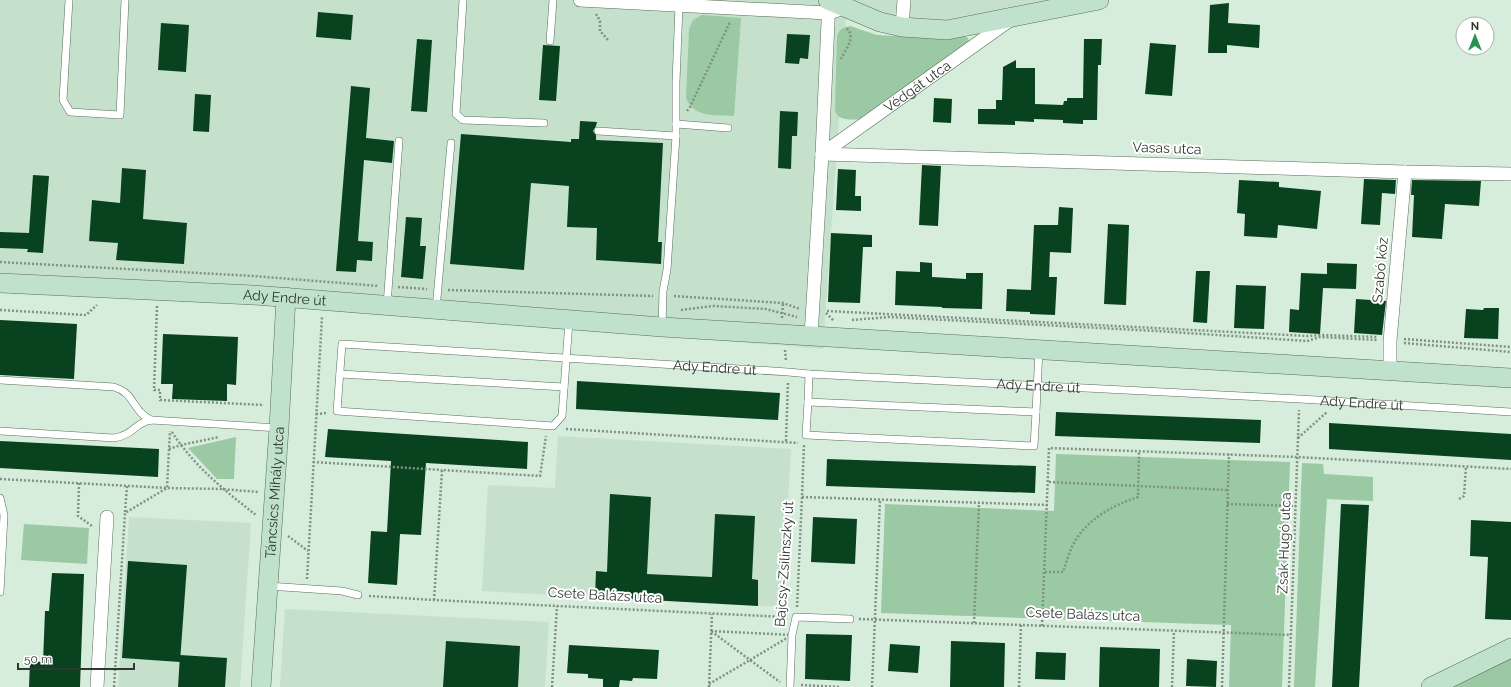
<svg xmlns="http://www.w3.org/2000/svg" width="1511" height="687" font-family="Raleway,sans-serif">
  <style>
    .built { fill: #c5e1cb }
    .green { fill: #9ac9a4 }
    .building { fill: #09421f }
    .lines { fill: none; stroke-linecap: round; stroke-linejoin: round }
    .lane-casing { stroke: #586d5d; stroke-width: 8 }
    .street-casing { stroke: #586d5d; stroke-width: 14 }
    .secondary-casing { stroke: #586d5d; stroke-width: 20 }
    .path { stroke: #819184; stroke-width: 2.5; stroke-dasharray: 2 2; stroke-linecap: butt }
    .lane { stroke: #fff; stroke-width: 7 }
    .street { stroke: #fff; stroke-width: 13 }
    .secondary { stroke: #c0e2cc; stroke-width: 19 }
    .labels { text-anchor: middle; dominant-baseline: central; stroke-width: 4; stroke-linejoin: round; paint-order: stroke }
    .street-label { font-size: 14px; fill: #2e3730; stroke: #fff }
  </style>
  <rect width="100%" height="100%" fill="#d6eddb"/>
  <g class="built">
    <path d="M0,0H1047L904,33L847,4L823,349L0,282Z"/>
    <path d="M558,436L791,449L782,607L482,591L488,485L555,488Z"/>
    <path d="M129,517L251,523L240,687H118Z"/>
    <path d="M285,609L549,622L545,687H280Z"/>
  </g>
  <g class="green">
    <path d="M702,15L741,18L734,116C717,115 693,118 686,98L689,29L693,20Z"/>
    <path d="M850,26L877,35L893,36H964L968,38L969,41L965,46L860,119C851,120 836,121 835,109L837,37C839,29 842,28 850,26Z"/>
    <path d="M236,437L234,479H217L188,448Z"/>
    <path d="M1056,454L1290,462L1282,687H1229L1231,625L881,613L885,504L1054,511Z"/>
    <path d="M1302,463L1323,464L1324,474L1373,477V501L1327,499L1315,687H1294Z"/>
    <path d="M24,524L89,528L87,564L21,560Z"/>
    <path d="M1511,654V687H1442Z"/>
  </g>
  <g class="building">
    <path d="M1229,3L1228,23L1260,25L1259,48L1227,45V53H1208L1210,5Z"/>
    <path d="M318,12L353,15L351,40L316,37Z"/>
    <path d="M161,23L189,25L186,72L158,70Z"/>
    <path d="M787,34L810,35L808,59L800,58L799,64L785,63Z"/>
    <path d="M417,39L432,40L427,112L411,111Z"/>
    <path d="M1084,39H1102L1101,65H1098L1097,120H1083V124L1063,123V120L1034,119V122L1015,121V125L978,124V109H996V100H1002L1003,67L1016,60V68H1035V104L1063,105L1064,101H1067V98H1083Z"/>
    <path d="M1150,43L1176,45L1172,96L1145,94Z"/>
    <path d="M543,45L560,46L556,101L539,100Z"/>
    <path d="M351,86L370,88L366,138L394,141L392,163L364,160L358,241L373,242L372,261L357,260L356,272L336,271Z"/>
    <path d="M195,94L211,95L209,132L193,131Z"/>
    <path d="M934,98L952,99L951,123L933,122Z"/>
    <path d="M780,111L798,112L797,136H792L791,169L778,168Z"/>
    <path d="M580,121L597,122L596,126L593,131L596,135V140L663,143L658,242H662L661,264L596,260L597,228L567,227L569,186L531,183L524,270L450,264L461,134L571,142V139H579Z"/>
    <path d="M922,165L941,166L938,226L919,225Z"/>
    <path d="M122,168L146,170L143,219L187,223L184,264L116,260L118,243L89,241L92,200L120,203Z"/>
    <path d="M838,169L856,170L855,196H861V211L836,210Z"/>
    <path d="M33,175L49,176L43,253L27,252L28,249L0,248V232L29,233Z"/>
    <path d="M1364,179L1396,180L1395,194L1382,193L1380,225L1361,224Z"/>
    <path d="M1239,180L1279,182V187L1321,191L1317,229L1278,225L1277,238L1244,236L1245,214L1237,213Z"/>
    <path d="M1412,180L1481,181L1479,206L1445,204L1442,239L1412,237L1414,195H1411Z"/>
    <path d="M1059,207L1073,208L1071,253L1050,252L1049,277H1057L1055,315L1030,314V312L1006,311L1007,289L1031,290L1034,225H1058Z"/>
    <path d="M406,217L422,218L420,246H426L423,279L401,277Z"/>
    <path d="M1108,224L1129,225L1126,305L1104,304Z"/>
    <path d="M831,233L872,235V247H863L860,303L828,302Z"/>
    <path d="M920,262L932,263V277L966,279V273H983L982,309L942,308V307L895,305L896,271L920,272Z"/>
    <path d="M1327,263L1357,264L1356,289L1323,288L1320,334L1289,332L1290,309L1299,310L1301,273L1327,274Z"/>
    <path d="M1196,271H1210L1207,323L1193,322Z"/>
    <path d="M1236,285L1266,286L1264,329L1234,328Z"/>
    <path d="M1356,299L1386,301L1382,335L1354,333Z"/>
    <path d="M1484,308H1499L1498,339L1464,338L1466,309L1483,310Z"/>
    <path d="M0,320L77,324L74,379L0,375Z"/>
    <path d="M163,334L238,337L236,385L227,384V401L172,399L173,384H161Z"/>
    <path d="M577,381L780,393L778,420L576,409Z"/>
    <path d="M1056,412L1261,420L1260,443L1055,436Z"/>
    <path d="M1329,423L1511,434V460L1329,449Z"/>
    <path d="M328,429L528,442L527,469L426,463L421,535L400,534L397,585L368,583L371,531L387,532L391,461L325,457Z"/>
    <path d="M0,441L159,449L158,477L0,468Z"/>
    <path d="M827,459L1036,466L1035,493L826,486Z"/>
    <path d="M610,494L651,497L647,574L712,577L715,514L755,516L752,579L758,580V606L595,597L596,571L607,572Z"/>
    <path d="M1341,504L1369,505L1359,687H1332Z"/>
    <path d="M813,517L857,519L855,564L811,562Z"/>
    <path d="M1471,520L1511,522V620L1485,619L1488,557L1470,556Z"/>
    <path d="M128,561L187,565L180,662L122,658Z"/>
    <path d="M52,573L84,574L80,687H29L30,661L43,662L45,611H49Z"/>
    <path d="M806,634L852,635L850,681L805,679Z"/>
    <path d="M446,641L520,646L518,687H443Z"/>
    <path d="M951,641L1005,643L1004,687H950Z"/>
    <path d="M890,644L920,646L918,673L888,671Z"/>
    <path d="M569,645L659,650L657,679L633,678L632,681L620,680L619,687H603V679L588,678V674L567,673Z"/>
    <path d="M1100,647L1160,649L1159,687H1099Z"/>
    <path d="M1036,652L1066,653L1065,680L1035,679Z"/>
    <path d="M180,655L227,658L225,687H178Z"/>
    <path d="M1187,659L1217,661L1216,687L1186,686Z"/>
  </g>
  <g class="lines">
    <defs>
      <g id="lane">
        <path d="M69,0L63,100L70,112L120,115L125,0"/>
        <path d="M463,0L456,114L463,120L544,123"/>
        <path d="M550,41L553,0"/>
        <path d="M676,124L728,128"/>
        <path d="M598,131L676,136"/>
        <path d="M387,305L399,141"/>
        <path d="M436,309L451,143"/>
        <path id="s1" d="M569,321L562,416L553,426L337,411L342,344L788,372L809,374L1300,399L1511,412"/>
        <path d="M662,327L663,291L667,270L676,136V82L679,6"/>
        <path d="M340,374L564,387"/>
        <path d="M809,374L808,402L1036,412L1039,349"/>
        <path d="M0,380L114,387C135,393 132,411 151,420"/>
        <path d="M808,402L806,435L1034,446L1036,412"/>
        <path d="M0,431L114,438C134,435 134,423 151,420L279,428"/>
        <path d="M0,498L4,515L0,592"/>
        <path d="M268,586L342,591L358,595"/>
        <path d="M790,687L792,635L796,617L850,619"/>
      </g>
      <g id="street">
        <path d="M580,0L827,13L836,11"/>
        <path d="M902,27L904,0"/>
        <path d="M822,154L1405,172L1511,174"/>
        <path id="s2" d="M822,154L1010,20"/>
        <path d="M811,336L822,154L829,0"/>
        <path d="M1390,370V341L1405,172"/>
        <path d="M97,687L107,517"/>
      </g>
      <g id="secondary">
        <path d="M828,0L880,22L902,27L947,30L1099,0"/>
        <path id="s3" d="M0,283L253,295L662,327L1511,378"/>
        <path id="s4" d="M261,687L279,428L286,297"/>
        <path d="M1431,687L1511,648"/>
      </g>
    </defs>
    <use href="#lane" class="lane-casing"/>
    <use href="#street" class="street-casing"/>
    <use href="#secondary" class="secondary-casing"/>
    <g class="path">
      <path d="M596,14L600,21V31L608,40"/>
      <path d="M841,59C845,49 858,37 845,27"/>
      <path d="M687,111L690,107L730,22"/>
      <path d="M0,262L253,276L379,286"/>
      <path d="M398,287L427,289"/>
      <path d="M448,290L653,296"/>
      <path d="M674,296L783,303L800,309"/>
      <path d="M157,306L154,390H160V400L264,405"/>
      <path d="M0,310L86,315L97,305"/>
      <path d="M681,310L713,306L766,309L797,317"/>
      <path d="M827,311L1308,336L1323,335L1377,337"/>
      <path d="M826,313L834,321"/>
      <path d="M782,318L783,303"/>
      <path d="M852,320L889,317L1157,331L1307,341L1320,337L1377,340"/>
      <path d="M1404,339L1511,347"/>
      <path d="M1404,343L1511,352"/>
      <path d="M785,350L786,361"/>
      <path d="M316,414L327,413"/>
      <path d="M566,429L798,443"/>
      <path d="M172,432C193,465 225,491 256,515"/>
      <path d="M1298,438L1327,412"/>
      <path d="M786,441L788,382"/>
      <path d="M169,449L181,445L219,437"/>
      <path d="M313,462L442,470"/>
      <path d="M0,479L167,488L170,431"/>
      <path d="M1049,482L1227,490"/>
      <path d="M79,483L78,516L92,526"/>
      <path d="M802,497L1048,505"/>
      <path d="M1459,499L1464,496L1466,466"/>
      <path d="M1227,504L1296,506"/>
      <path d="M125,512L127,486"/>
      <path d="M288,536L308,551"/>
      <path d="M1045,572H1063C1067,561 1070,548 1077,538C1091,517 1114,505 1138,497L1139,451"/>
      <path d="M307,579L322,317"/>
      <path d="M369,596L434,600L785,617"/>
      <path d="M434,600L442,470L540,476L546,436"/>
      <path d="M797,607L802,497L804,444"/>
      <path d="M859,619L1291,635"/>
      <path d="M974,623L979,503"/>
      <path d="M1042,626L1049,448L1297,457L1511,469"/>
      <path d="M711,631L792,635L750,660Z"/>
      <path d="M709,684L750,660L780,682"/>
      <path d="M801,685L841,687"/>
      <path d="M114,687L125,513L167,488L221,489L259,492"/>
      <path d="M552,687L557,606"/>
      <path d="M709,687L712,614"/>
      <path d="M872,687L880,500"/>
      <path d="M1019,687L1021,625"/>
      <path d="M1172,687L1174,631"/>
      <path d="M1222,687L1229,454"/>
      <path d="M1289,687L1299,410"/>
    </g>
    <use href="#lane" class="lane"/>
    <use href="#street" class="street"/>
    <use href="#secondary" class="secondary"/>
  </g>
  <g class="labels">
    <g class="street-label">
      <text stroke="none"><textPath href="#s2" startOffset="117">Védgát utca</textPath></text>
      <text transform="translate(1167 148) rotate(2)">Vasas utca</text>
      <text transform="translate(1380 270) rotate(-85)">Szabó köz</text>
      <text stroke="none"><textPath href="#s3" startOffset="285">Ady Endre út</textPath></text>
      <text stroke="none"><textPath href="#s1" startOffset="766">Ady Endre út</textPath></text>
      <text stroke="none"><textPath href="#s1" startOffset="1090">Ady Endre út</textPath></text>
      <text stroke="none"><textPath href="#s1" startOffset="1414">Ady Endre út</textPath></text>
      <text stroke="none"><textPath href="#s4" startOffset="195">Táncsics Mihály utca</textPath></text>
      <text transform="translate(1284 543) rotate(-88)">Zsák Hugó utca</text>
      <text transform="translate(784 564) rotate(-86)">Bajcsy-Zsilinszky út</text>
      <text transform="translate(605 595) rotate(3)">Csete Balázs utca</text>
      <text transform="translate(1083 614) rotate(2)">Csete Balázs utca</text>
    </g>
  </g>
  <g transform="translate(1475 36)"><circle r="19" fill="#ffffff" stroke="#abafac"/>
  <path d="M0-3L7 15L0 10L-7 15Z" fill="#23944e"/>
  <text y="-6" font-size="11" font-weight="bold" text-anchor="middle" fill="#2e3730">N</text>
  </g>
  <path d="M18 663v6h116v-6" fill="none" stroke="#2e3730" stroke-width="2"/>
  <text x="24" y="663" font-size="12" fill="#2e3730" stroke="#ffffff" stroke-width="3" paint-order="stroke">50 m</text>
</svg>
